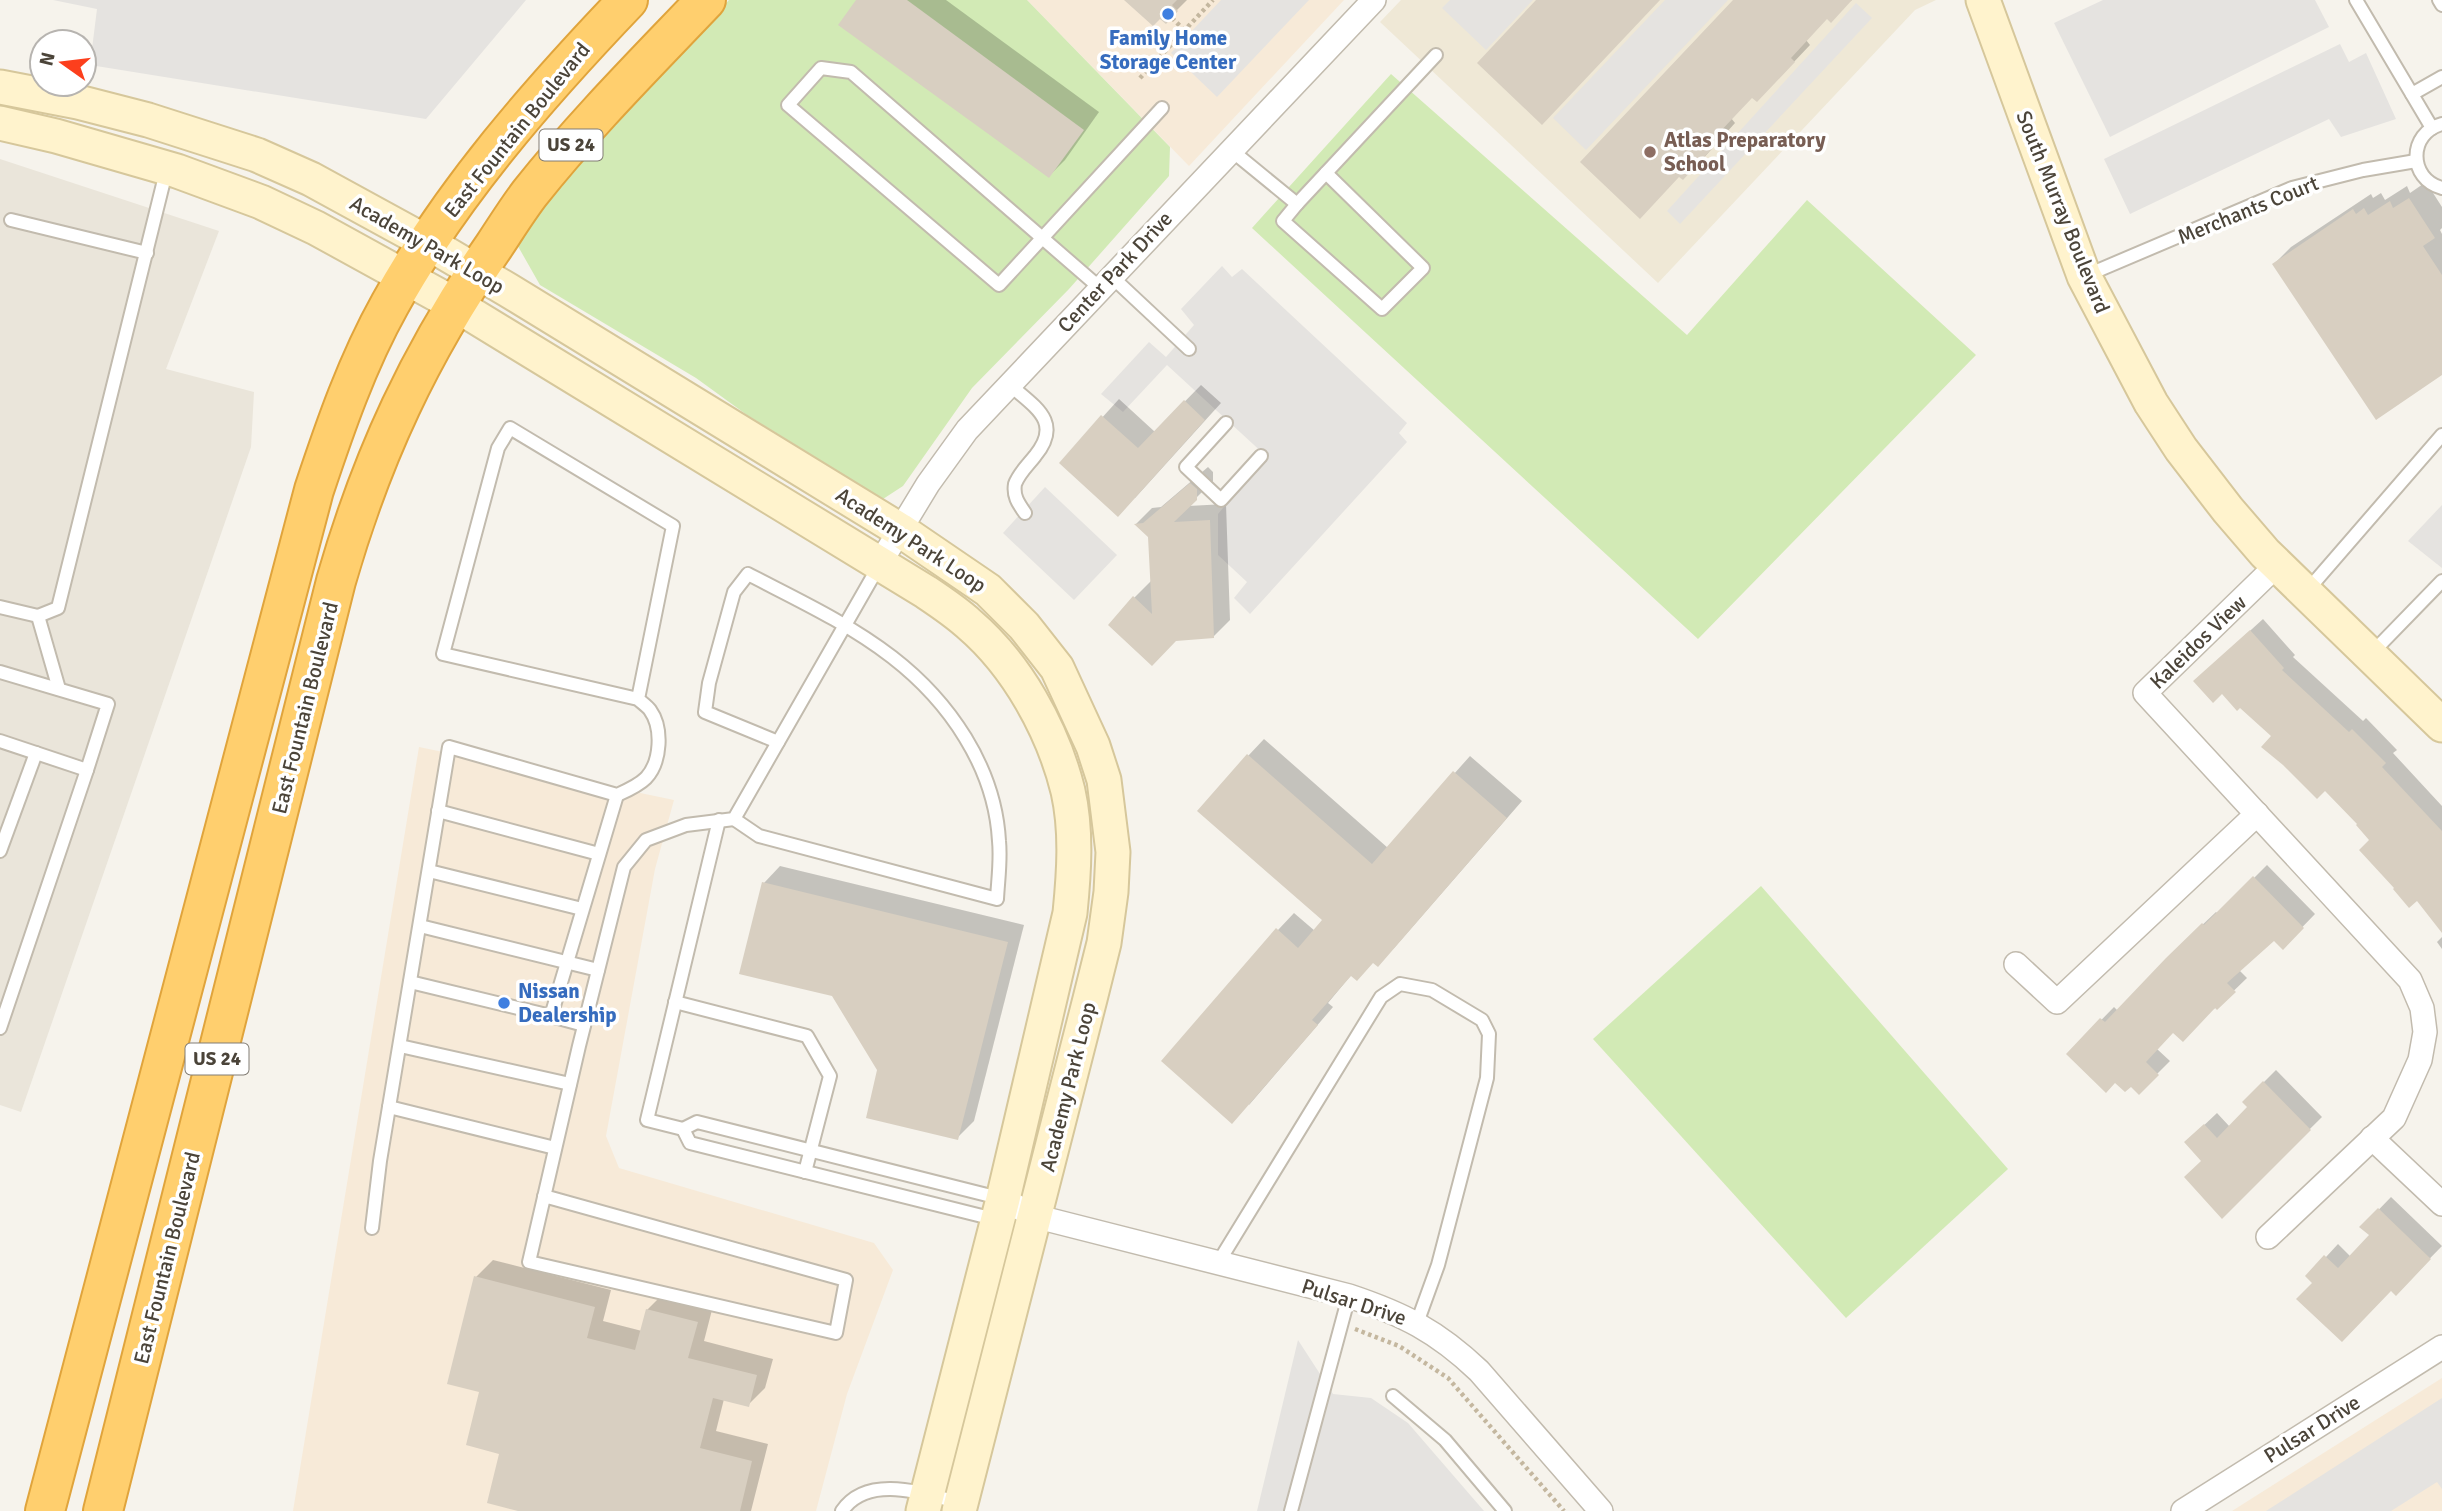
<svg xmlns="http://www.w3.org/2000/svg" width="2442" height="1511" font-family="Signika,sans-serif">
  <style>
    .residential { fill: #eae5da }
    .commercial { fill: #f7ead8 }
    .education { fill: #efe8d6 }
    .green { fill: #d2eab5 }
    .parking { fill: #e5e3e0 }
    .shadow { fill: #0003 }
    .building { fill: #d8cfc1 }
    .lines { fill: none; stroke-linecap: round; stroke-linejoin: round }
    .lane-casing { stroke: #c2bbae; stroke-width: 16 }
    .street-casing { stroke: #c2bbae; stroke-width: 26 }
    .secondary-casing { stroke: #d6c79b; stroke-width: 37 }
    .highway-casing { stroke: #e0a43c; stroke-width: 42 }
    .path { stroke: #c4b79f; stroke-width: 4.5; stroke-dasharray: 3.5 3.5; stroke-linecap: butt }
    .lane { stroke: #fff; stroke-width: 12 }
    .street { stroke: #fff; stroke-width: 23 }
    .secondary { stroke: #fff3cd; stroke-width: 33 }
    .highway { stroke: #ffcf6e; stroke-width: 38 }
    .shop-dot { fill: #3f7fe0; stroke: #fff; stroke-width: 2.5 }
    .education-dot { fill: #8d6e63; stroke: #fff; stroke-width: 2.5 }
    .labels { text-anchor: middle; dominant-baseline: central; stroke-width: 7; stroke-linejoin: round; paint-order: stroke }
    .shield { fill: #fff; stroke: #817c74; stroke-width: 2 }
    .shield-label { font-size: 19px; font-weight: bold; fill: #4b4439 }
    .shop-label { font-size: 21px; font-weight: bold; fill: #366cbe; stroke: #fff }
    .street-label { font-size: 21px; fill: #4b4439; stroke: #fff }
    .education-label { font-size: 21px; font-weight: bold; fill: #785e54; stroke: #fff; text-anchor: start }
  </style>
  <rect width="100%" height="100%" fill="#f6f3ec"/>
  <path class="residential" d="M0,159L219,231L166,369L254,392L251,447L21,1112L0,1105Z"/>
  <g class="commercial">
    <path d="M1027,0H1344L1189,166Z"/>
    <path d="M419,747L674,800L655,869L606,1136L619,1168L874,1243L893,1270L847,1394L816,1511H293Z"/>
    <path d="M2442,1378V1511H2232Z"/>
  </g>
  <path class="education" d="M1401,0H1936L1915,10L1658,283L1380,22Z"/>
  <g class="green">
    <path d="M729,0H1027L1170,147L1169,176L1069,289L972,388L903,486L883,499L747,415L696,378L540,285L515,241L535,211Z"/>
    <path d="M1391,74L1687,335L1807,200L1976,355L1698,639L1252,228Z"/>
    <path d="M1761,886L2008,1169L1846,1318L1593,1039Z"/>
  </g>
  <g class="parking">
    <path d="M53,0H526L426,119L90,65L97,9Z"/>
    <path d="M1221,0H1309L1217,97L1171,53Z"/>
    <path d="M1450,0H1533L1486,50L1442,8Z"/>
    <path d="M1665,0H1728L1586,150L1553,118Z"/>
    <path d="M2103,0H2315L2329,27L2110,137L2054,23Z"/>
    <path d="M1856,3L1872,18L1680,224L1667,211Z"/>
    <path d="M2340,44L2349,62L2366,53L2396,119L2341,137L2329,119L2130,214L2104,159Z"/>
    <path d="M1222,266L1232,277L1242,269L1407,423L1399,433L1407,442L1250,614L1234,598L1247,582L1218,555V514L1266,456L1167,365L1123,412L1101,394L1149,342L1166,357L1194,325L1181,309Z"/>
    <path d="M1045,487L1117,555L1074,600L1003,533Z"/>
    <path d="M2442,505V568L2408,541Z"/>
    <path d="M1298,1340L1333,1394L1371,1398L1408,1423L1484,1511H1257Z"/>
    <path d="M2442,1398V1489L2437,1482L2391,1511H2266Z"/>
  </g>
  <g class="shadow">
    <path d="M859,0H946L1099,112L1065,160L1049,176Z"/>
    <path d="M1127,0H1187L1166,21Z"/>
    <path d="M1736,0H1852L1828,17L1806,40L1810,45L1774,83L1753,96L1731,118L1735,123L1700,162Z"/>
    <path d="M2426,182L2442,207V228L2440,230L2442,234V373L2274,264L2291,247L2371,194L2373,198L2381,193L2385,200L2407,186L2410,193Z"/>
    <path d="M1201,385L1221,403L1135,498L1061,463L1119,399L1155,432Z"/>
    <path d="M1208,467L1213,472V481L1188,506L1226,504L1230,620L1213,637L1177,639L1134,598L1152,580L1149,536L1136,524L1152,508L1161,507Z"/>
    <path d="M2263,619L2295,655L2293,657L2363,721L2366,718L2397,750L2393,753L2442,806V930L2359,824L2273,736L2222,691L2208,669Z"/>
    <path d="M1264,739L1388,848L1470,756L1522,801L1394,948L1352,974L1328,1003L1333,1007L1249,1105L1278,930L1294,913L1315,931L1325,920L1248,756Z"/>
    <path d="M2267,865L2315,914L2283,947L2274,939L2239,970L2247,978L2217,1007L2173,1031L2157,1049L2170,1061L2139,1092L2131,1084L2116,1080L2068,1054L2114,1007L2118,1011L2180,946L2216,912L2218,914Z"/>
    <path d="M780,866L1024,925L974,1121L957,1138L878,1070L764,883Z"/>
    <path d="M2442,937V949L2437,942Z"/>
    <path d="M2276,1070L2322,1117L2222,1216L2203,1160L2199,1130L2217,1113L2230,1127L2250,1107L2244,1102Z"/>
    <path d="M2391,1197L2442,1246L2396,1293L2391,1289L2314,1283L2326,1257L2338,1244L2351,1257L2372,1235L2362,1227Z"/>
    <path d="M493,1260L611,1290L603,1321L642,1331L647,1310L664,1293L713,1306L704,1341L773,1359L765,1388L748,1405L724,1399L716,1431L768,1444L751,1511H523L481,1391L476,1277Z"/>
  </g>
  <g class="building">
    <path d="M856,0H907L1084,130L1049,178L838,25Z"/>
    <path d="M1124,0H1177L1172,5L1178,11L1166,24L1160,19L1153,26Z"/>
    <path d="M1536,0H1660L1542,125L1477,63Z"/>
    <path d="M1733,0H1852L1831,23L1827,19L1791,58L1795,62L1757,102L1752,98L1716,136L1719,141L1683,180L1679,177L1640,219L1580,162Z"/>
    <path d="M2409,198L2435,238L2423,246L2442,275V375L2376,420L2272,264L2353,209L2356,214L2364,208L2368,215L2390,201L2393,208Z"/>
    <path d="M1184,400L1205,420L1118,517L1059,463L1101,415L1138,448Z"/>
    <path d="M1190,483L1197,489V500L1174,522L1210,520L1214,638L1176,641L1152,666L1108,625L1133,596L1152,614L1148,537L1134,524L1143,523Z"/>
    <path d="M2250,630L2284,668L2282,670L2349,732L2352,729L2386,763L2382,767L2442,831V933L2417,901L2409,908L2393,889L2394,888L2359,850L2369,840L2356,825L2357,824L2325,791L2317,799L2283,765L2261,747L2271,736L2240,708L2237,711L2222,694L2213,703L2193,681Z"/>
    <path d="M1247,754L1372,864L1453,771L1507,818L1378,967L1373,963L1357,981L1351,976L1312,1020L1318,1025L1232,1124L1161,1061L1276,928L1298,948L1322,920L1197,811Z"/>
    <path d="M2253,876L2304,928L2283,950L2274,941L2227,983L2236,992L2217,1010L2215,1008L2183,1042L2173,1033L2146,1062L2159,1075L2139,1095L2131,1087L2125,1092L2115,1083L2106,1093L2066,1054L2100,1018L2105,1022L2166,958L2202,923L2204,925Z"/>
    <path d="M762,882L1008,942L958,1140L866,1118L877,1070L832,996L739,974Z"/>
    <path d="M2263,1081L2311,1130L2222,1219L2184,1177L2201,1161L2184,1142L2204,1124L2217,1138L2247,1107L2242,1102Z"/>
    <path d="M2378,1208L2431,1259L2396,1296L2391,1291L2342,1342L2296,1299L2312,1283L2305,1276L2324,1255L2338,1268L2369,1235L2359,1227Z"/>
    <path d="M474,1276L595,1307L587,1338L635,1350L646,1309L698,1322L688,1358L757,1375L749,1407L713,1398L700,1448L752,1461L740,1511H518L487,1503L499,1454L466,1445L479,1392L447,1384Z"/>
  </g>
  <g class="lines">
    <defs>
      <g id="lane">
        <path d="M2356,0L2432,128"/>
        <path d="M2439,0L2442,5"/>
        <path d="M2412,94L2442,77"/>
        <path d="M2442,124C2408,133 2408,179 2442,188"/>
        <path d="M1231,150L1297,204L1283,221L1382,309L1423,268L1326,173"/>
        <path d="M1297,204L1436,55"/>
        <path d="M11,220L147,253"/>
        <path d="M1111,276L1189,349"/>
        <path d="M2085,276L2292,188L2363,170L2416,161"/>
        <path d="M1100,288L851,72L821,68L788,105L999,285L1162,108"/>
        <path d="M1010,385C1035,407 1063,422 1035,456C1028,465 1019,473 1015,484C1013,496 1018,503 1025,513"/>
        <path d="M1226,423L1186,467L1221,500L1261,456"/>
        <path d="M2306,592L2442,435"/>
        <path d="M0,607L38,616L58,608L167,168"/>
        <path d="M38,616L59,689"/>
        <path d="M2371,654L2442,581"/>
        <path d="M0,672L108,704L87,770L0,741"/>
        <path d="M438,811L599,854"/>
        <path d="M734,819L759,836L997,899C998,880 1001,860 999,841C995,767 949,701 892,657C848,623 796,599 748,574L734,592L709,683L705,712L778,742"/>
        <path d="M0,851L36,753"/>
        <path d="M429,871L582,909"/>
        <path d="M420,926L598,970"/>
        <path d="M410,982L551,1016"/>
        <path d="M675,1002L807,1036L830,1076L805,1172"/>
        <path d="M584,1025L551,1016L617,795"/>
        <path d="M0,1028L87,770"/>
        <path d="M400,1046L570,1084"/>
        <path d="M389,1107L555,1148"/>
        <path d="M683,1129L647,1120L719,820"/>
        <path d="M544,1196L846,1280L836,1333L529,1262L579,1046L624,867L646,840L686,825L734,819L880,564"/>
        <path d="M998,1220L690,1143L683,1129L697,1122L1003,1199"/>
        <path d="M372,1228L380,1161L449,747L617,795C626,791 638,786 646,778C661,762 663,728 650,710C647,706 641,702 638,699L443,654L498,448L510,428L673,526L638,699"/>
        <path d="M1218,1263L1381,997L1400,984L1432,990L1482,1020L1489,1034L1487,1078L1438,1265L1417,1323"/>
        <path d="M1393,1396L1445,1440L1505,1511"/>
        <path d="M842,1511C868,1473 925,1494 961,1503"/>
        <path d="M1291,1511L1349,1296"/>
      </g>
      <g id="street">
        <path d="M880,563L928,484L967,430L1374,0"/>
        <path d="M2016,964L2057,1002L2257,814"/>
        <path d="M2372,1138L2442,1204"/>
        <path d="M1003,1199L1034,1216L1349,1296C1403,1314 1437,1331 1479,1371L1601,1511"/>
        <path d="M2268,1237L2394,1118L2420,1060L2425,1032L2422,1008L2410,980L2145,693L2278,564"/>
        <path d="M2183,1511L2442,1347"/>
      </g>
      <g id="secondary">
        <path d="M1983,0L2084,276L2151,403L2181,449L2228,510L2265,553L2442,725"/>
        <path d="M0,87L78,102L148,120L257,155L311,179L428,243L508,290L900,530L988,590L1024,626L1057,668L1093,746L1104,780L1113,852L1111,892L1104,943L1090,999L959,1511"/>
        <path d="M0,123L56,136L177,171L261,202L316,228L456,305L926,592C941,602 956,612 969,624C1017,665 1053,730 1068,791C1077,831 1074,873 1070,913L1003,1199L923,1511"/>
      </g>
      <g id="highway">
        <path d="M45,1511L314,490C335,427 357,363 390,304C452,192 540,92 628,0"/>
        <path d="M103,1511L336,581C372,456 420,353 494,246C506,228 517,210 530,193C584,125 646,63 706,0"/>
      </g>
    </defs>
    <use href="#lane" class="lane-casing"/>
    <use href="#street" class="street-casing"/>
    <use href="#secondary" class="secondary-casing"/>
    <use href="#highway" class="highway-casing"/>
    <g class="path">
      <path d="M1172,18L1185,31"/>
      <path d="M1140,78L1213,0"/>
      <path d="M1355,1329L1399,1346L1448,1378L1564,1511"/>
    </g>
    <use href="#lane" class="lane"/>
    <use href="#street" class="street"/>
    <use href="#secondary" class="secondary"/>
    <use href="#highway" class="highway"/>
  </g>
  <g class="shop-dot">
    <circle cx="1168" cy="14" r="7"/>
    <circle cx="504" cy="1003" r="7"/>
  </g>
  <circle class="education-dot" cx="1650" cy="152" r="7"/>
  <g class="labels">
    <g class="shield">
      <rect x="539.5" y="129.5" width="63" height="31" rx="5"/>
      <rect x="185.5" y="1043.5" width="63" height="31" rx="5"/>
    </g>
    <g class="shield-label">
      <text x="571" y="145">US 24</text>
      <text x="217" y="1059">US 24</text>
    </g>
    <g class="shop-label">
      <text x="1168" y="38">Family Home<tspan x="1168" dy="24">Storage Center</tspan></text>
      <text x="518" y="991" text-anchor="start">Nissan<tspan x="518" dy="24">Dealership</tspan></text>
    </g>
    <g class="street-label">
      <text transform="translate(517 130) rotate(-51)">East Fountain Boulevard</text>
      <text transform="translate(2248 210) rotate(-22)">Merchants Court</text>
      <text transform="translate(2063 212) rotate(68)">South Murray Boulevard</text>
      <text transform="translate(427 245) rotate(30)">Academy Park Loop</text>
      <text transform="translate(1115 272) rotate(-47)">Center Park Drive</text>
      <text transform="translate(911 540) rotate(33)">Academy Park Loop</text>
      <text transform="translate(2198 642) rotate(-44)">Kaleidos View</text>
      <text transform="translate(305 708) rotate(-76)">East Fountain Boulevard</text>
      <text transform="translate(1068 1087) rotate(-76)">Academy Park Loop</text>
      <text transform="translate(167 1258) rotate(-76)">East Fountain Boulevard</text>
      <text transform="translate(1354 1302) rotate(18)">Pulsar Drive</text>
      <text transform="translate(2312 1429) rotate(-32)">Pulsar Drive</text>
    </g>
    <g class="education-label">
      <text x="1664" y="140">Atlas Preparatory<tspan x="1664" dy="24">School</tspan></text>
    </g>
  </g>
  <g transform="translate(63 63) rotate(284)"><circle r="33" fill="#ffffff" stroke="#b7b4b0" stroke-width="2"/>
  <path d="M0-5L12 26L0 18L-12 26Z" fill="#fc3f1d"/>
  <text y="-10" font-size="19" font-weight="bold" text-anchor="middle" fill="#4b4439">N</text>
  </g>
</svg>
